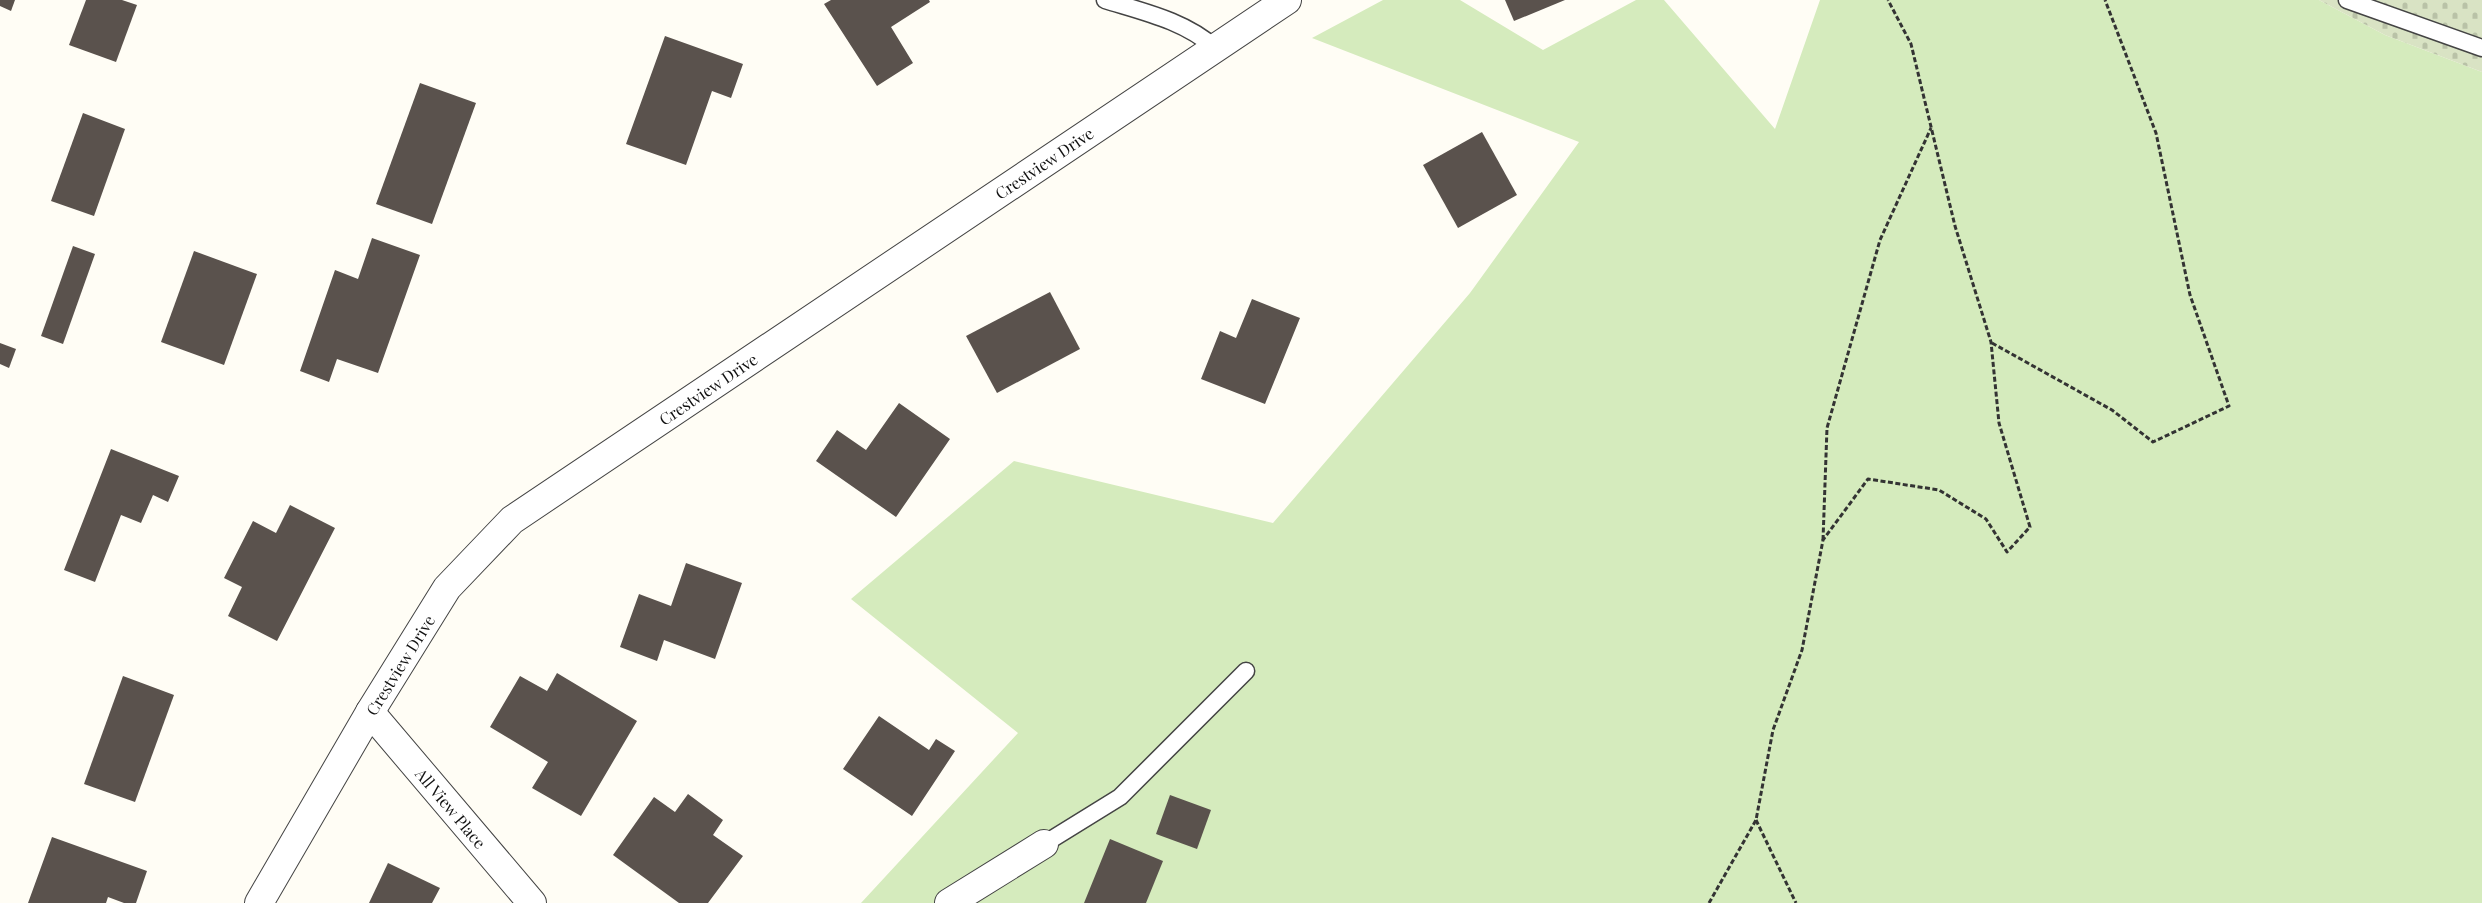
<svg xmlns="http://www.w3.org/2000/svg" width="2482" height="903" font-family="'Playfair Display',serif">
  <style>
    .grass { fill: #d5ebbd }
    .cemetery { fill: url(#cemetery-stones) }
    .building { fill: #5a524d }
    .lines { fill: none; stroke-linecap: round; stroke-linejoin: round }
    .service-casing { stroke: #444; stroke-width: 19 }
    .minor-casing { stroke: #444; stroke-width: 30 }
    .path { stroke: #333; stroke-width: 3; stroke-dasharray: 5 2.5; stroke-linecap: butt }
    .service { stroke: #fff; stroke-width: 16 }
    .minor { stroke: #fff; stroke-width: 28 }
    .labels { text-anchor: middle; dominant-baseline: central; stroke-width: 5; stroke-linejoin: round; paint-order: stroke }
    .street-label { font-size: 16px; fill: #111; stroke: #fff }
  </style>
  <defs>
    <pattern id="cemetery-stones" width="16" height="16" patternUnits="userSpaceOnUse" patternTransform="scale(1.25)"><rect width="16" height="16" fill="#d9e3c4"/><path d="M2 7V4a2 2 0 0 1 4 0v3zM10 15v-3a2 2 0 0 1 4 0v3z" fill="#b9c2a7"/></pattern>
  </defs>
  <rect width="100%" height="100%" fill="#fffdf5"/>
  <path class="grass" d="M1383,0H1460L1543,50L1636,0H1664L1775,129L1820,0H2319L2385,35L2482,72V903H861L1018,733L851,599L1014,461L1273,523L1470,293L1579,142L1312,38Z"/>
  <path class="cemetery" d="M2319,0H2482V72L2385,35Z"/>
  <g class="building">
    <path d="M0,0H15L11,11L0,6Z"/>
    <path d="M86,0H122L137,5L116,62L69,45Z"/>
    <path d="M831,0H929L930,2L891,27L913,63L877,86L824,4Z"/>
    <path d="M1505,0H1565L1514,21Z"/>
    <path d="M665,36L743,64L731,98L712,91L686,165L626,144Z"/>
    <path d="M420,83L476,103L432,224L376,204Z"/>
    <path d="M83,113L125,129L94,216L51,201Z"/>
    <path d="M1482,132L1517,195L1458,228L1423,165Z"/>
    <path d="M372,238L420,255L378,373L337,359L329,382L300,371L335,270L358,279Z"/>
    <path d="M73,246L95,254L63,344L41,336Z"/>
    <path d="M194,251L257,274L224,365L161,342Z"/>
    <path d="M1050,292L1080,349L997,393L966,336Z"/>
    <path d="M1252,299L1300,318L1265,404L1201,379L1220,331L1236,338Z"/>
    <path d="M0,343L16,349L9,368L0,364Z"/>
    <path d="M899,403L950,439L896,517L816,461L837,430L866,450Z"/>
    <path d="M111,449L179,476L168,502L153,495L141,523L121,515L95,582L64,570Z"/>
    <path d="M290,505L335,528L277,641L228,616L242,587L224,578L253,521L276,533Z"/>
    <path d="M686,563L742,583L715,659L664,640L657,661L620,647L639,594L671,606Z"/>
    <path d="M557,673L637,721L581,816L532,788L548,762L490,727L520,676L547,691Z"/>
    <path d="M123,676L174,695L135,802L84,784Z"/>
    <path d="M879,716L929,750L936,739L955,751L912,816L843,769Z"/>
    <path d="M688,794L723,820L713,835L743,856L708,903H679L613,855L654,797L675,812Z"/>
    <path d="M1170,795L1211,810L1197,849L1156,834Z"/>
    <path d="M52,837L147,871L136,903H124L108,897L106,903H28Z"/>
    <path d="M1110,839L1163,861L1146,903H1084Z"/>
    <path d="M388,863L440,888L432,903H369Z"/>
  </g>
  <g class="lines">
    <defs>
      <g id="service">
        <path d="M1105,0C1144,12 1185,21 1215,48"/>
        <path d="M2347,0L2482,48"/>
        <path d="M1044,844L1120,797L1246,671"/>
      </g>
      <g id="minor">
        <path d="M370,712L532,903"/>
        <path d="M259,903L370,712L447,588L512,520L1287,0"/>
        <path d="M949,903L1044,844"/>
      </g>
    </defs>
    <use href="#service" class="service-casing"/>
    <use href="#minor" class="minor-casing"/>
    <g class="path">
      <path d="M1992,343L2112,410L2153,442L2229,406L2190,295L2156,133L2105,0"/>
      <path d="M1823,540L1827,428L1880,240L1931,128"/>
      <path d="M1756,820L1796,903"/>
      <path d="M1709,903L1756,820L1773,730L1802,650L1823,540L1868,479L1939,490L1986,519L2007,552L2030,527L1999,423L1991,342L1955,226L1911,44L1888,0"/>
    </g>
    <use href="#service" class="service"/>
    <use href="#minor" class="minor"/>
  </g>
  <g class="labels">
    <g class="street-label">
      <text transform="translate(1044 163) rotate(-34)">Crestview Drive</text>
      <text transform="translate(708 389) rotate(-34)">Crestview Drive</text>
      <text transform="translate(400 665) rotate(-58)">Crestview Drive</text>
      <text transform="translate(451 808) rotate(50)">All View Place</text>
    </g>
  </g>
</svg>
